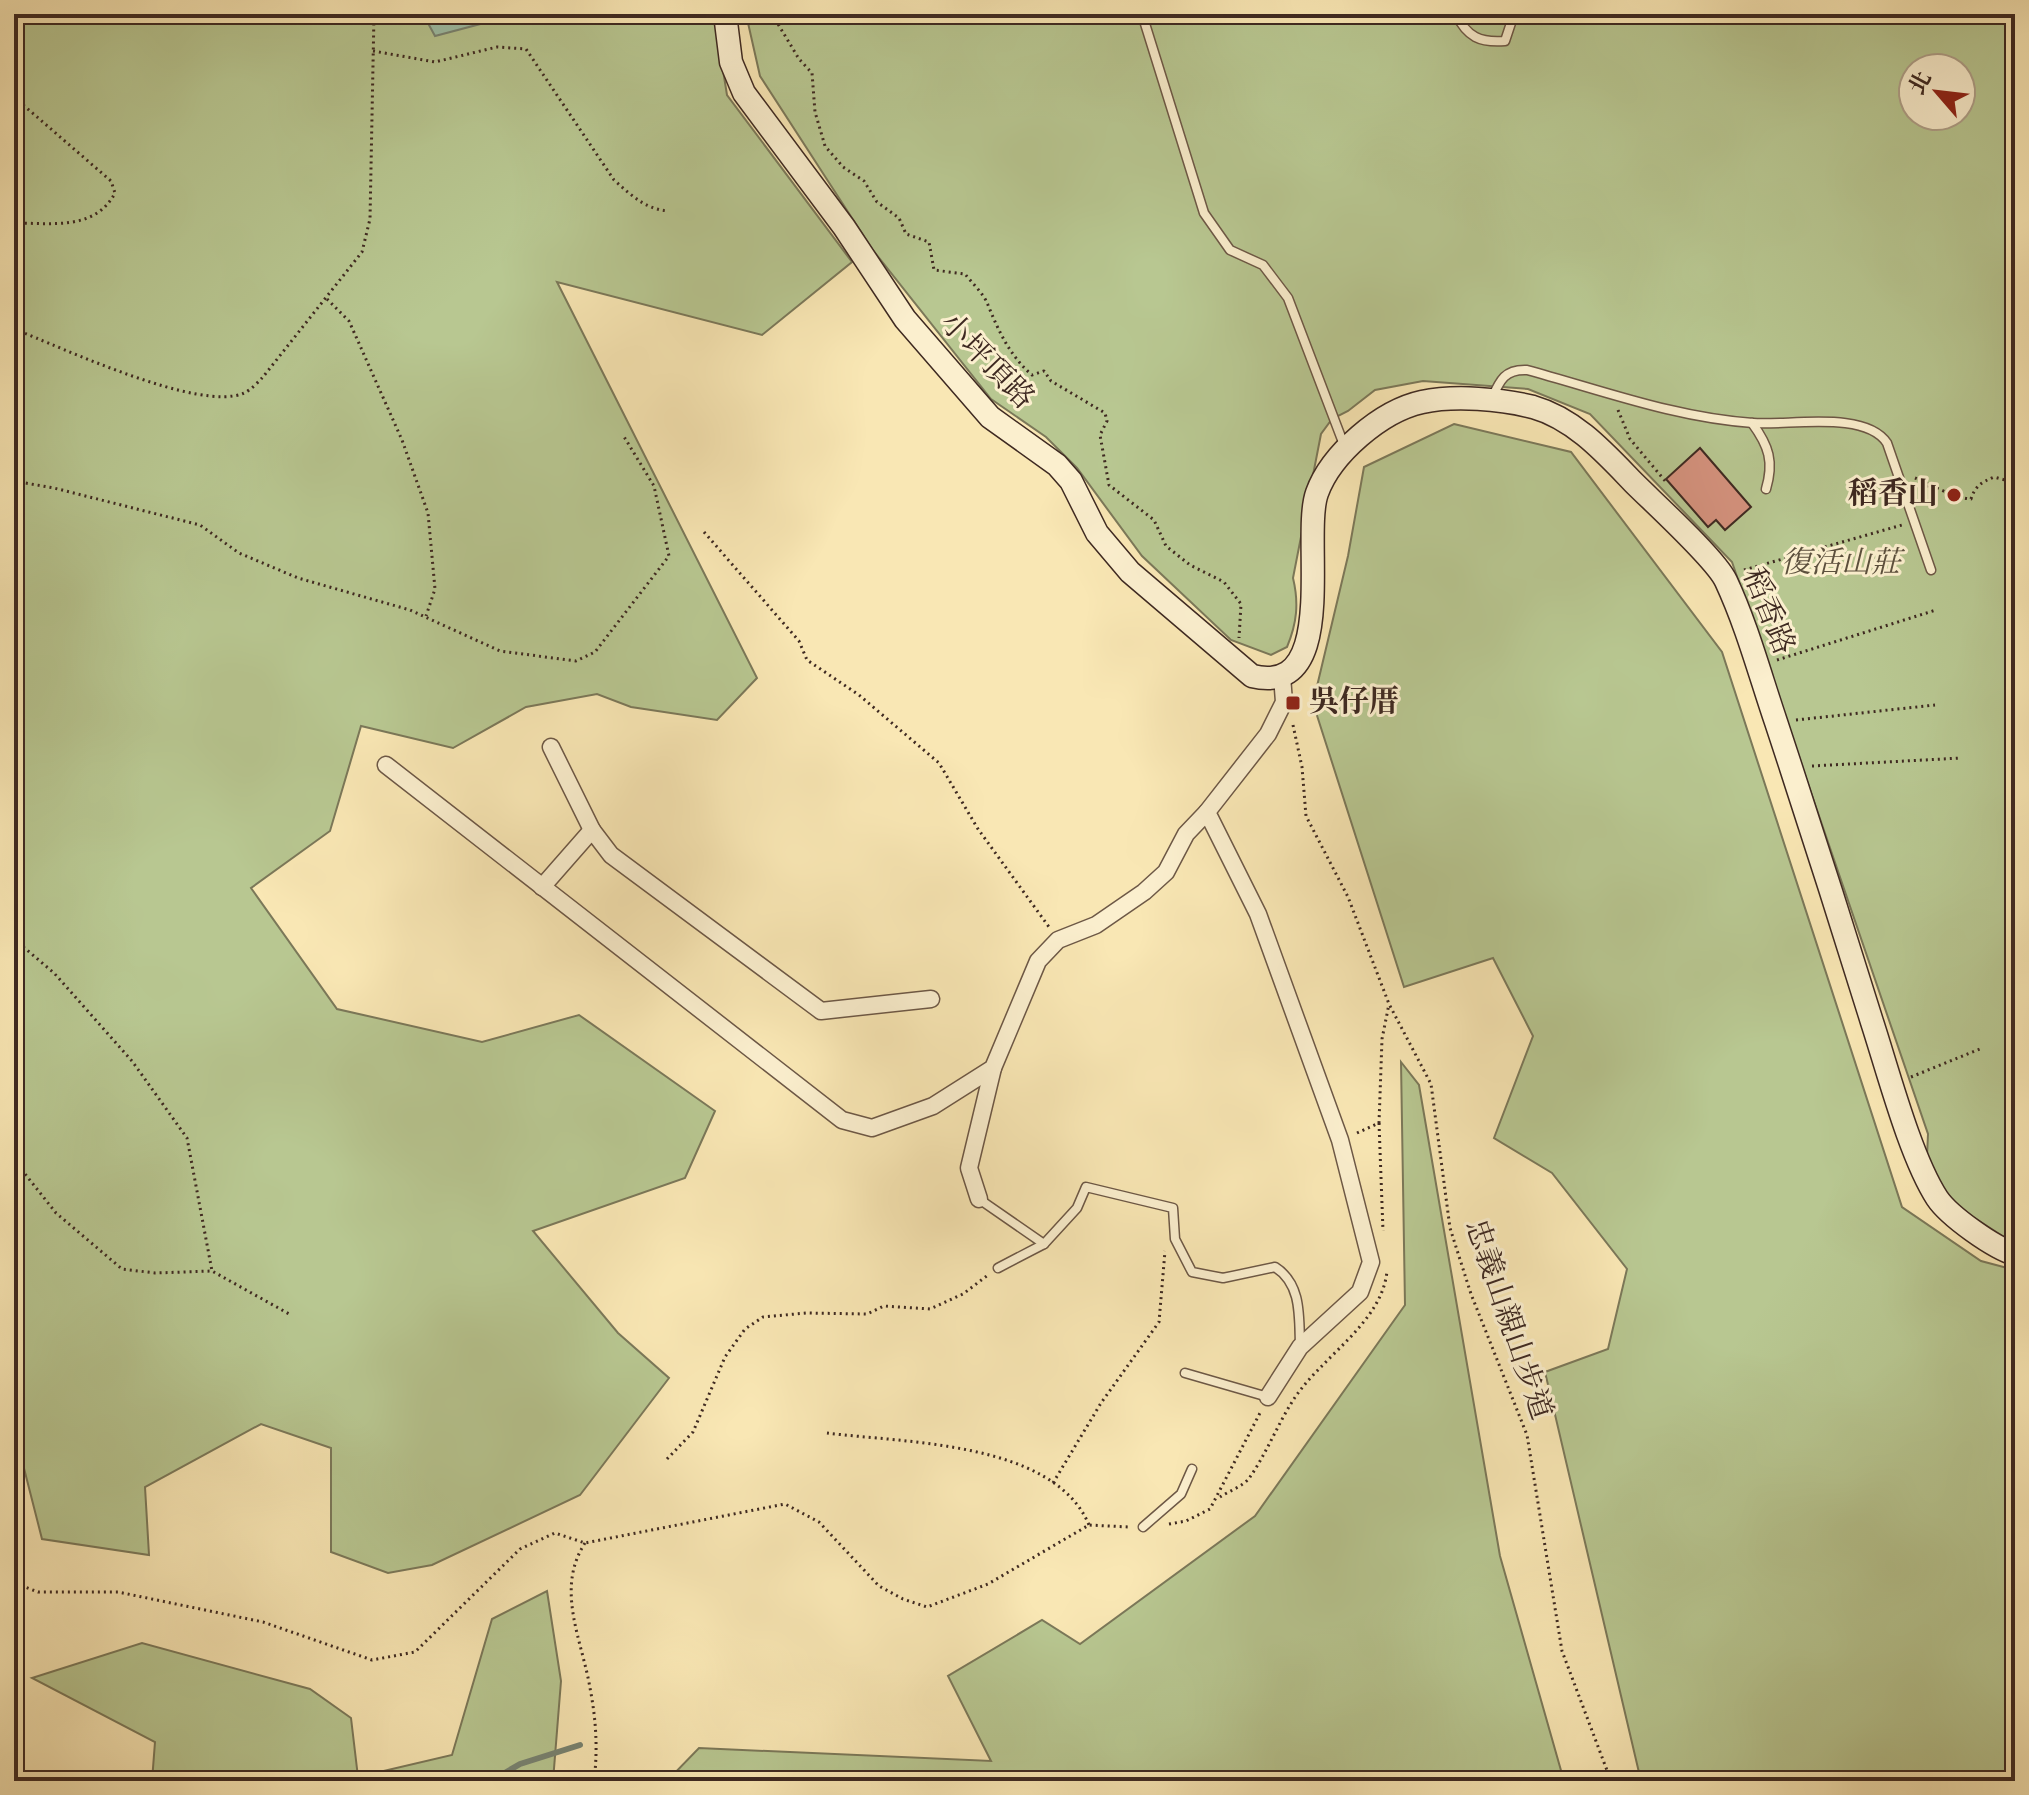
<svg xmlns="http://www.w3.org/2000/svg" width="2029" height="1795" font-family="'Sorts Mill Goudy','Noto Serif TC',serif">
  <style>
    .green { fill: #b8c791; stroke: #7b7859; stroke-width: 2; fill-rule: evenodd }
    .water { fill: #9ec1a9; stroke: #788473; stroke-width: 2 }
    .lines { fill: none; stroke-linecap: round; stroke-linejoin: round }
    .stream { stroke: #788473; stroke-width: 6 }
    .building { fill: #d5927e; stroke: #3e2921; stroke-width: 2 }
    .lane-casing { stroke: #6d5846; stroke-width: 11 }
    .street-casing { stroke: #6d5846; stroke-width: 19 }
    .secondary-casing { stroke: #3e2921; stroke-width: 25 }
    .path { stroke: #3e2921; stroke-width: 3; stroke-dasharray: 2 4; stroke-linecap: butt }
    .lane { stroke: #fbefce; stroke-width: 8 }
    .street { stroke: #fbefce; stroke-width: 16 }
    .secondary { stroke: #fbefce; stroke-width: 22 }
    .poi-dot { fill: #8f2418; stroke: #fbefce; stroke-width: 3 }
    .labels { text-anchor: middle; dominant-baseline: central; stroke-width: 6; stroke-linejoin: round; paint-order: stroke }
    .street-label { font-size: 30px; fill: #3e2921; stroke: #fbefce }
    .poi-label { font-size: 30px; font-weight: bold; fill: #3e2921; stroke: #fbefce; text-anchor: end }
    .park-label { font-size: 30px; font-style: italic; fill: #5c503d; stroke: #fbefce }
  </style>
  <rect width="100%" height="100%" fill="#f9e7b4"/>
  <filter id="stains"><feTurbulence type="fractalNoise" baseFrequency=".0025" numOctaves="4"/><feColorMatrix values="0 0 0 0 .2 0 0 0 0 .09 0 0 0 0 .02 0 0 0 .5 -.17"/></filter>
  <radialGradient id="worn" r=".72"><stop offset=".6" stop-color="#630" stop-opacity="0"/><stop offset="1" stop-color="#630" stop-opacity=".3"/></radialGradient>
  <g class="green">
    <path d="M14,14H714L727,95L852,262L762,335L557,282L757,678L717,720L631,707L597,694L526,707L453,748L361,726L330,831L251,888L337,1009L482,1042L579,1015L715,1111L685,1178L533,1231L618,1333L669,1378L580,1495L432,1565L388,1573L331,1552V1448L261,1424L145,1487L149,1555L42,1539L14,1429Z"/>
    <path d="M746,14H2015V1244L1945,1199L1926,1179L1928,1134L1732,562L1590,414L1528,389L1423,381L1375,390L1348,411L1332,419L1321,434L1293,578C1299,603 1297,623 1287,647L1271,655L1231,640L1142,556L1077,468L1046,437L991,399L872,249L760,76ZM1913,68H1961V116H1913Z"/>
    <path d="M1454,424L1571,452L1722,652L1902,1207L1981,1261L2015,1270V1781H1641L1545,1372L1608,1349L1627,1269L1552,1173L1494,1138L1533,1036L1493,958L1404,987L1313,703L1348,556L1364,467Z"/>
    <path d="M1401,1062L1419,1085L1500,1556L1564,1781H667L699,1748L991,1761L948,1676L1042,1620L1080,1644L1255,1516L1405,1305Z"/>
    <path d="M547,1591L561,1681L553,1781H152L155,1742L32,1678L142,1643L310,1689L351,1718L358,1777L452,1755L492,1619Z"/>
  </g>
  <path class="water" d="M423,14H518L435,36Z"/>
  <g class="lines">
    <path class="stream" d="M491,1781L520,1764L580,1745"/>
  </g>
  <path class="building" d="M1700,448L1751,507L1725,530L1716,520L1708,527L1666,479Z"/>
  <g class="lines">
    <defs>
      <g id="lane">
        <path d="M1142,14L1204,213L1230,250L1263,265L1288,298L1344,445"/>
        <path d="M1456,14C1467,37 1480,43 1505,41L1514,14"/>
        <path d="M1492,398C1500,380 1505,369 1527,370C1601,390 1676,418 1753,423C1788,426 1865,410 1887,443L1931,570"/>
        <path d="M1752,423C1769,446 1774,462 1766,489"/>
        <path d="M979,1199L1044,1244L998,1268"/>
        <path d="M1044,1244L1077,1208L1086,1187L1173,1208L1175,1239L1192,1272L1223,1278L1275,1267C1302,1284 1299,1317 1300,1346"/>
        <path d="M1185,1373L1268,1397"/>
        <path d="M1143,1527L1181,1494L1192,1469"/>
      </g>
      <g id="street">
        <path d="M551,747L592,830"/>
        <path d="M386,765L842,1120L872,1128L933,1106L993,1068L1038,961L1058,940L1096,925L1144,892L1166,872L1186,834L1207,812"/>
        <path d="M542,887L592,830L611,855L821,1011L931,999"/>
        <path d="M979,1199L969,1168L993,1068"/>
        <path d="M1268,1397L1300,1347L1360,1292L1371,1262L1340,1140L1258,914L1207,812L1268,734L1284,702L1282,676"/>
      </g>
      <path id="secondary" d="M725,14L731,62L744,93L844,227L905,319L990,417L1057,465L1071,481L1097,533L1130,572L1252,676C1341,698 1301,537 1317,493C1331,454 1381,411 1422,402C1455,395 1501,399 1533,407C1575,419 1605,453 1634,483C1654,503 1716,559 1726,581C1747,626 1760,675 1776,722C1809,822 1841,922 1872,1022C1888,1071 1910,1156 1937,1198C1949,1216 1994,1248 2015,1254"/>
    </defs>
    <use href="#lane" class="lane-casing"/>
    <use href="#street" class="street-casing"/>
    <use href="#secondary" class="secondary-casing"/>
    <g class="path">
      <path d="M772,14L799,59L812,73L815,112L825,146L843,167L864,181L877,202L899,218L906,234L929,242L934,270L965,274C972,283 984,294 988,305C999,332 1010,356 1032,375L1044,371L1051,381L1105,413L1107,421L1100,435L1109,485L1154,520L1166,546L1190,565L1224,582L1241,604L1239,638"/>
      <path d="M373,51L435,62L497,47L526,49L614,180C631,195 645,209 668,211"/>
      <path d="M14,97L111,181L115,193C95,231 51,223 14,223"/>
      <path d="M327,299L349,321L402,440L428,513L435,589L426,616"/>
      <path d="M14,329C61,347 200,413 244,393C251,390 258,382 263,377L362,252L370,219L374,14"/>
      <path d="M1618,410L1630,439L1666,482"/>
      <path d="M1915,478C1932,485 1954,498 1971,499C1975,486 1982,482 1994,477L2005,480L2015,461"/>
      <path d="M14,481L54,488L200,525L239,553L298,578L410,610L500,651L576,661L595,652L669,556L654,486L623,435"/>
      <path d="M1920,497L1929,484"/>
      <path d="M704,532L799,641L807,660L859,695L939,763L978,829L1049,927"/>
      <path d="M1744,570L1902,525"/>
      <path d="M1777,660L1936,610"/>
      <path d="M1796,720L1935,705"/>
      <path d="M1293,725L1302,767L1306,816L1348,897L1389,1004L1431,1084L1450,1228L1471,1294L1527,1435L1562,1651L1611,1781"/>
      <path d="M1812,766L1961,758"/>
      <path d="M14,939L54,973L132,1061L187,1138L212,1271"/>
      <path d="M1911,1077L1980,1049"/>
      <path d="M1379,1123L1383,1231"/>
      <path d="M1357,1133L1379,1123L1382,1039L1389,1004"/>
      <path d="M14,1160L56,1213L122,1269L155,1273L212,1271L291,1315"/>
      <path d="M827,1433C904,1443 1054,1441 1089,1525"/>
      <path d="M667,1459L693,1432L725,1357L745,1329L763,1317L806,1313L867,1314L884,1306L930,1309L963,1294L988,1275"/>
      <path d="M1053,1483L1101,1403L1159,1322L1165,1251"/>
      <path d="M1220,1497C1229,1491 1244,1486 1250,1477C1266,1454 1277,1426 1292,1402C1319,1358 1382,1324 1387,1271"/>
      <path d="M1169,1524L1186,1521L1210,1509L1260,1413"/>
      <path d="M585,1543C555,1589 582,1640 590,1688C596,1719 598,1749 594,1781"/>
      <path d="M14,1576L20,1585L38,1592H118L263,1622L372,1660L415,1652L520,1549L555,1533L585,1543L785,1504L819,1522L879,1586L903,1599L927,1607L988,1584L1089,1525L1129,1527"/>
    </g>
    <use href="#lane" class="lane"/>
    <use href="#street" class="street"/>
    <use href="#secondary" class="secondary"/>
  </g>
  <g class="poi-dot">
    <circle cx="1954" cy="495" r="8"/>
    <rect x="1285" y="695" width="16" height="16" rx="4"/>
  </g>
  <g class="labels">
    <g class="street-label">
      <text transform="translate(986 362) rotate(46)">小坪頂路</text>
      <text transform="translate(1767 612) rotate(68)">稻香路</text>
      <text transform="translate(1507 1320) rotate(71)">忠義山親山步道</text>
    </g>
    <g class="poi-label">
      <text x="1938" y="495">稻香山</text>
      <text x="1309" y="703" text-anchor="start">吳仔厝</text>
    </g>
    <g class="park-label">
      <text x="1841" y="564">復活山莊</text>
    </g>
  </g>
  <rect width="2029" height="1795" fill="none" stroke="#f9e7b4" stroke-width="48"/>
  <rect x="16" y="16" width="1997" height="1763" fill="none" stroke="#3e2921" stroke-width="4"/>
  <rect x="24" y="24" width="1981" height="1747" fill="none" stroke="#3e2921" stroke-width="2"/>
  <g transform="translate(1937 92) rotate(298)"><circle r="38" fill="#fbefce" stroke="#afa089" stroke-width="2"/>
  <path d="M0-6L14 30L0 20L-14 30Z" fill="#8f2418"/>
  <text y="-12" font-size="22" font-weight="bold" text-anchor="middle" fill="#3e2921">北</text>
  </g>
  <rect width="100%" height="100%" filter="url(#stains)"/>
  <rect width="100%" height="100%" fill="url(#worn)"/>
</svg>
